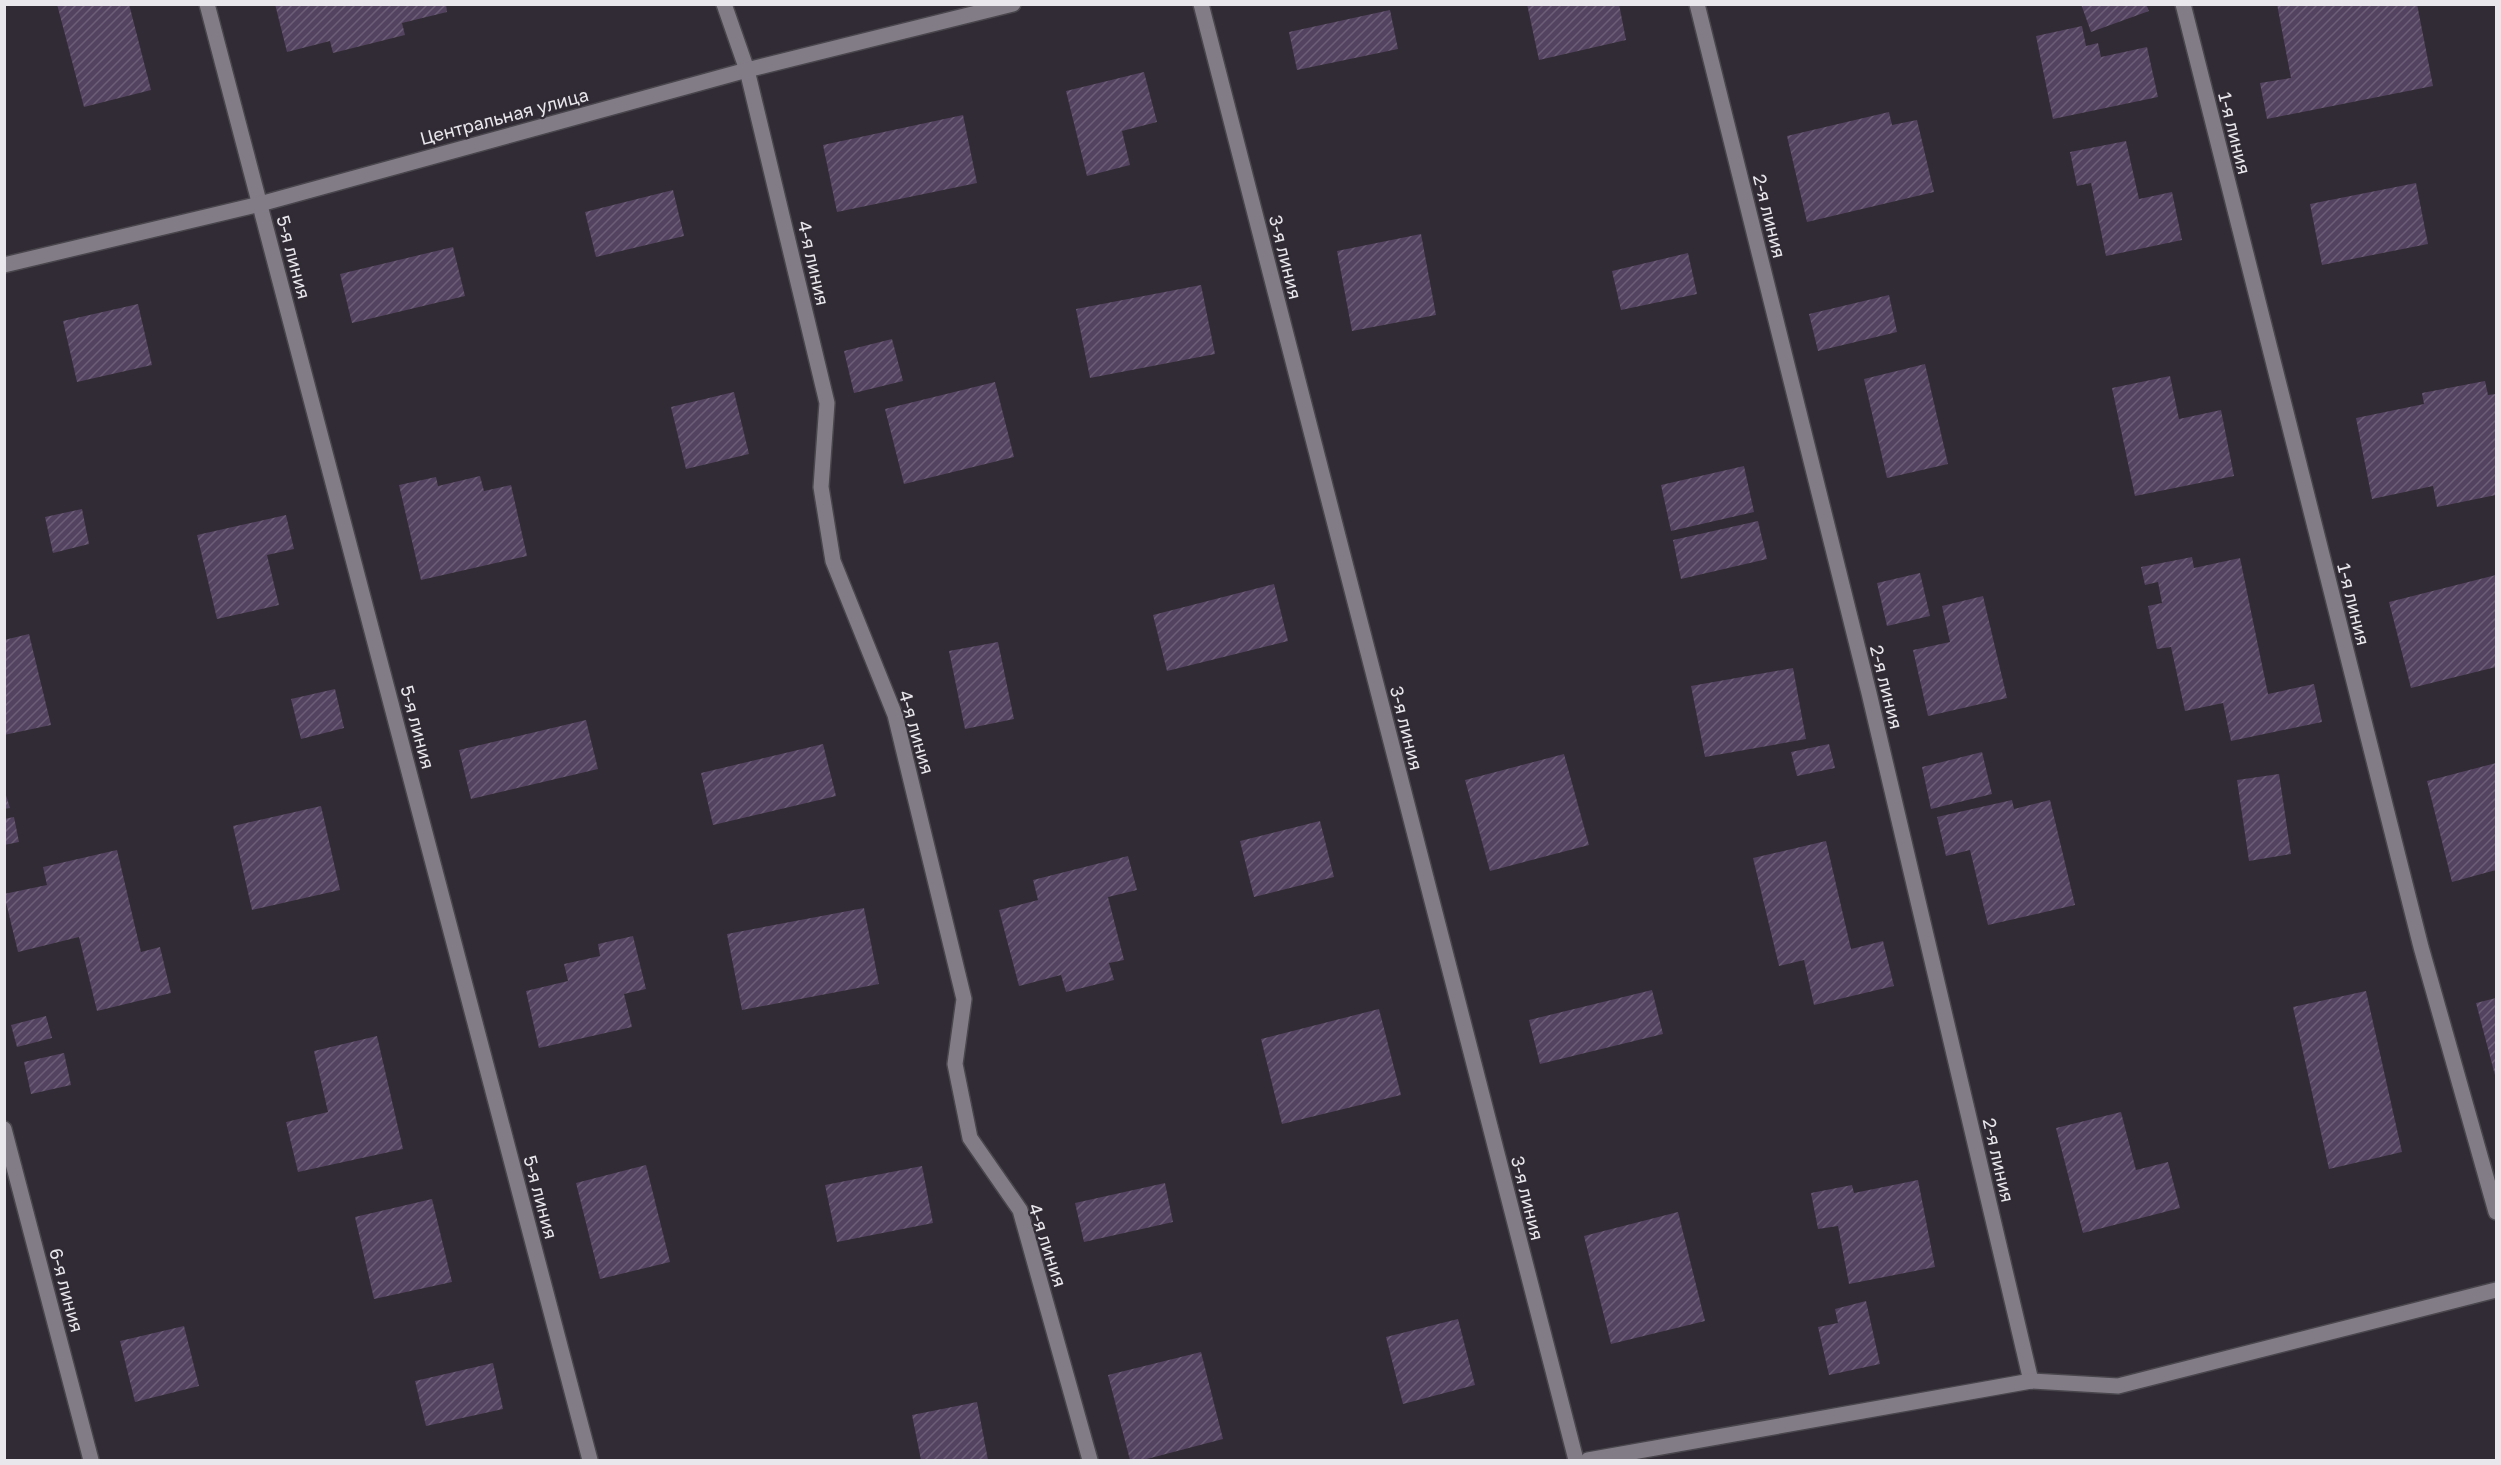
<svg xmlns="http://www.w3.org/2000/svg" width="2501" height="1465" font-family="'Golos Text',sans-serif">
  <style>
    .building { fill: url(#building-hatch) }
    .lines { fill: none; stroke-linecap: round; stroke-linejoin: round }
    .minor-casing { stroke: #4a464d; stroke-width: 18 }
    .minor { stroke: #827c87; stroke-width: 15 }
    .labels { text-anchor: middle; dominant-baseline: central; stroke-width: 4.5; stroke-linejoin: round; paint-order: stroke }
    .street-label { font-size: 18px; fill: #e9e6ec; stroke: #302b34 }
  </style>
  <defs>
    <pattern id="building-hatch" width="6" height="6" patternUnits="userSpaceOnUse" patternTransform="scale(1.5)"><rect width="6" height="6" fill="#544360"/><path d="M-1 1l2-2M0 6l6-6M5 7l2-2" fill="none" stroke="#6d5e77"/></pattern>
  </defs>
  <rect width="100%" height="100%" fill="#302b34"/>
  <g class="building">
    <path d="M57,4H129L151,90L84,107Z"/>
    <path d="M275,4H446L447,12L402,23L405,35L333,53L330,41L287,52Z"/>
    <path d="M1527,4H1619L1626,40L1539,60Z"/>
    <path d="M2081,4H2146L2149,11L2091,32Z"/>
    <path d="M2277,4H2417L2433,86L2267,119L2260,83L2291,78Z"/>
    <path d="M1390,10L1398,49L1297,70L1289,32Z"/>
    <path d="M2082,26L2086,46L2098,43L2101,57L2147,47L2158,97L2053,119L2036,36Z"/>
    <path d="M1144,72L1157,122L1122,131L1130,165L1087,176L1066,91Z"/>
    <path d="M1889,112L1892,125L1917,120L1934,192L1807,222L1787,136Z"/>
    <path d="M963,115L977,183L837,212L823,145Z"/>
    <path d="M2126,141L2139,199L2172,192L2182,240L2106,256L2091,183L2077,186L2070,152Z"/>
    <path d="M2416,183L2428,244L2322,265L2310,204Z"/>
    <path d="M673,190L684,236L596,257L585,212Z"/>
    <path d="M1421,234L1436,315L1352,331L1337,251Z"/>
    <path d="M453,247L465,296L352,323L340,274Z"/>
    <path d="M1688,253L1697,294L1621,310L1612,271Z"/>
    <path d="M1201,285L1215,354L1090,378L1076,309Z"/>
    <path d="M1889,295L1897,332L1818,351L1809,314Z"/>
    <path d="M138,304L152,365L77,382L63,321Z"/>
    <path d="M892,339L903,381L854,393L844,351Z"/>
    <path d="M1925,364L1948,464L1887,478L1864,379Z"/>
    <path d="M2170,376L2179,419L2221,410L2234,476L2135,496L2112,388Z"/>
    <path d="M2485,381L2488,395L2496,394V495L2437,507L2433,486L2372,499L2356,418L2424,404L2422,393Z"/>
    <path d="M995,382L1014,457L904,484L885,409Z"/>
    <path d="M734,392L749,454L686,469L671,407Z"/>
    <path d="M1744,466L1754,512L1671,531L1661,485Z"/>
    <path d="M480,476L484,491L511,485L527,556L421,580L399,485L436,477L438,486Z"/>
    <path d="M82,509L89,544L53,553L45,517Z"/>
    <path d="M286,515L294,549L267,555L279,605L217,619L197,535Z"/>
    <path d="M1758,521L1767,559L1681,579L1673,540Z"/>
    <path d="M2192,557L2194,568L2240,558L2268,694L2314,684L2322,722L2231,741L2223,703L2185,711L2171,647L2157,649L2148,606L2162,603L2158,582L2145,585L2141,567Z"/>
    <path d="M1920,573L1930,616L1887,626L1877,583Z"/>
    <path d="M2496,575V667L2411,688L2389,602Z"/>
    <path d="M1274,584L1288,641L1167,671L1153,615Z"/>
    <path d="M1983,596L2007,698L1928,716L1913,650L1950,642L1942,606Z"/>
    <path d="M29,634L51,725L4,735V640Z"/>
    <path d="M998,642L1014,719L965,729L949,651Z"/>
    <path d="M1793,668L1806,739L1705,757L1691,686Z"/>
    <path d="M335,689L344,728L301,739L291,699Z"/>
    <path d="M586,720L598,769L471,799L459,750Z"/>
    <path d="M823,744L836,796L713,825L701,773Z"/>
    <path d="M1829,744L1835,768L1797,776L1791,752Z"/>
    <path d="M1982,752L1992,794L1931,809L1922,767Z"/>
    <path d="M1564,754L1589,845L1490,871L1465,780Z"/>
    <path d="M2496,763V870L2452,882L2427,781Z"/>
    <path d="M2279,774L2291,854L2249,861L2237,780Z"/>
    <path d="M4,789L10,808L4,809Z"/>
    <path d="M2012,800L2014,809L2050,800L2075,905L1988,925L1970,850L1946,856L1937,817Z"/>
    <path d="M321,806L340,890L252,910L233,826Z"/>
    <path d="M14,817L19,842L4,845V819Z"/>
    <path d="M1320,821L1334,877L1254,897L1240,841Z"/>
    <path d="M1826,841L1851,949L1883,941L1894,986L1814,1005L1804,960L1779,966L1753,858Z"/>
    <path d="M117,850L141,952L160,947L171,993L97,1011L79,937L18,952L4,894L47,885L43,867Z"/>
    <path d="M1128,856L1137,890L1108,897L1124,960L1109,963L1114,980L1066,992L1061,975L1019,986L999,910L1038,900L1033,880Z"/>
    <path d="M864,908L879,984L742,1010L727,934Z"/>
    <path d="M633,936L646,989L624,994L632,1027L539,1048L526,991L568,981L564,964L600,956L598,944Z"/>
    <path d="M1652,990L1663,1034L1540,1064L1529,1020Z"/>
    <path d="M2366,991L2402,1152L2329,1169L2293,1007Z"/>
    <path d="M2496,998V1079L2476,1003Z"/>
    <path d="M1379,1009L1401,1095L1282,1124L1261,1039Z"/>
    <path d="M46,1016L52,1038L17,1047L11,1025Z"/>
    <path d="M377,1036L403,1149L298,1172L286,1122L328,1112L314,1051Z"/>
    <path d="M64,1053L71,1085L31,1094L24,1062Z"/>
    <path d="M2121,1112L2136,1170L2168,1162L2180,1208L2083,1233L2056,1128Z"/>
    <path d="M646,1165L670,1262L600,1279L576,1183Z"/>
    <path d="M922,1166L933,1223L837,1242L825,1185Z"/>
    <path d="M1918,1180L1935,1267L1849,1284L1838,1226L1818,1229L1811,1193L1852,1185L1854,1193Z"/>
    <path d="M1165,1183L1173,1222L1084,1242L1075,1203Z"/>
    <path d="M432,1199L452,1282L374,1299L355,1217Z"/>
    <path d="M1678,1212L1705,1321L1611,1344L1584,1236Z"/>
    <path d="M1866,1301L1880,1364L1829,1375L1818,1327L1838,1323L1835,1309Z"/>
    <path d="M1458,1319L1475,1385L1403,1404L1386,1337Z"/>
    <path d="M184,1326L199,1386L135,1402L120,1341Z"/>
    <path d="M1201,1352L1223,1439L1143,1460H1130L1108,1375Z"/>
    <path d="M493,1363L503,1409L426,1426L415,1381Z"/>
    <path d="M977,1402L988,1460H921L912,1415Z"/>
  </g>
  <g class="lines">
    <defs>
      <g id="minor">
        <path d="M207,4L590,1460"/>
        <path d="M724,4L747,70L827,403L821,487L833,561L895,715L964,999L955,1064L970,1138L1020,1210L1090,1460"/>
        <path d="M1201,4L1576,1460"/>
        <path d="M1697,4L1869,693L2031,1381"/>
        <path d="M2183,4L2421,947L2496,1212"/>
        <path d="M4,265L260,204L747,70L1013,4"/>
        <path d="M4,1129L91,1460"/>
        <path d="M1588,1460L2031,1381L2118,1386L2496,1290"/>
      </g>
    </defs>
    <use href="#minor" class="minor-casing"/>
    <use href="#minor" class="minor"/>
  </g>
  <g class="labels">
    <g class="street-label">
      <text transform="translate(504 116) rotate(-15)">Центральная улица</text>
      <text transform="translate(2235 133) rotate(76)">1-я линия</text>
      <text transform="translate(1770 216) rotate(76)">2-я линия</text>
      <text transform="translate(294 257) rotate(75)">5-я линия</text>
      <text transform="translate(1286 257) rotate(76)">3-я линия</text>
      <text transform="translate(814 263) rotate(77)">4-я линия</text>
      <text transform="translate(2354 604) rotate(76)">1-я линия</text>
      <text transform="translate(1887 687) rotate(76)">2-я линия</text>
      <text transform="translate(418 727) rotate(75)">5-я линия</text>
      <text transform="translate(1407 728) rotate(76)">3-я линия</text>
      <text transform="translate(917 732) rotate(74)">4-я линия</text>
      <text transform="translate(1999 1160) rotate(77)">2-я линия</text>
      <text transform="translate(541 1197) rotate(75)">5-я линия</text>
      <text transform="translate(1528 1198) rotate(76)">3-я линия</text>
      <text transform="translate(1048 1245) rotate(72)">4-я линия</text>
      <text transform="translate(67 1290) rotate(75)">6-я линия</text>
    </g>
  </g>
  <rect width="2501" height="1465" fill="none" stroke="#e9e6ec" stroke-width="12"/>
</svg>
